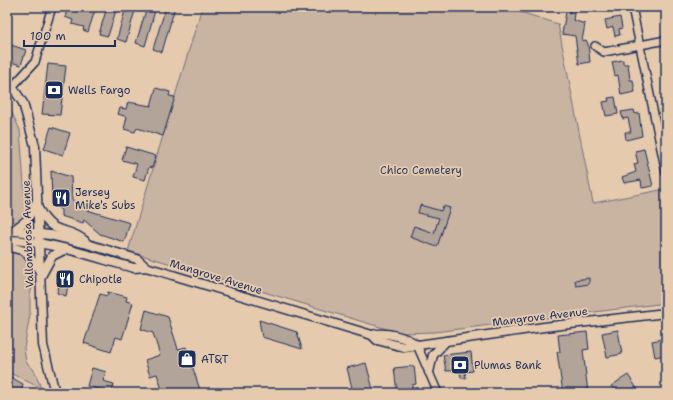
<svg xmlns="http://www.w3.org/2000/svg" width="673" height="400" font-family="'Shantell Sans',sans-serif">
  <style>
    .green { fill: #c9b3a1; stroke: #727180 }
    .building { fill: #b3a499; stroke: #1b2f5e }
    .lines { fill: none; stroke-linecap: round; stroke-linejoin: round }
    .minor-casing { stroke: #1b2f5e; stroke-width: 10 }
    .tertiary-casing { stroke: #1b2f5e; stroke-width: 11 }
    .minor { stroke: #e6caad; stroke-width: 7 }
    .tertiary { stroke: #e6caad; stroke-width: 8 }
    .labels { text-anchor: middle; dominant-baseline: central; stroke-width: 3.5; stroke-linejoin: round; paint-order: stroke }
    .poi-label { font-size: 11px; fill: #1b2f5e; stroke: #e6caad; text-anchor: start }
    .park-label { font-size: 11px; fill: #2c3c65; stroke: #e6caad }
    .street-label { font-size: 11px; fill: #1b2f5e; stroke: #e6caad }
  </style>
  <rect width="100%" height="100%" fill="#e6caad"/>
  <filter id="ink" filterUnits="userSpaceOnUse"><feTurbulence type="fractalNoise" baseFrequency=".025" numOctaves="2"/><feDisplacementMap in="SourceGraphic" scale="8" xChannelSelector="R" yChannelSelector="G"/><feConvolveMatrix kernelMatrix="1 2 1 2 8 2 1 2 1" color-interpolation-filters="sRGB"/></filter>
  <g filter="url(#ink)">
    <g class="green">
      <path d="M202,7H505L558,24L593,203L666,189V303L435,332L400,333L128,251Z"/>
      <path d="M7,102L20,130L26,212L23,219L16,222L7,223Z"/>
      <path d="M7,251L19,252L25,256L28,262L32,288L30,295V315L24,348L26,362L34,370L41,388L10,373L7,378Z"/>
    </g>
    <g class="building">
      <path d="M72,7H96L88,32L83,30L84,27L72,24L73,20L65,17L68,8L71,9Z"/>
      <path d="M107,7H117L108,36L99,34Z"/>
      <path d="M126,7H136L126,42L117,39Z"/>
      <path d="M147,7H156L145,46L136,43Z"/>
      <path d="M166,7H175L162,52L153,49Z"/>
      <path d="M569,7H575L573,20L585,24L582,41L586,40L588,44L590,62L579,64L575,36L562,34L566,12L570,13Z"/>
      <path d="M620,17L622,28L619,29L620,35L615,36L613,27L607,29L605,20Z"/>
      <path d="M11,45L26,50L21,65L7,61V48Z"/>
      <path d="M623,60V64H628L630,80H633L635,92L621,95L618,75L615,76L612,62Z"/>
      <path d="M48,64L66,66L60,115L42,114Z"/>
      <path d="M156,88L170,92L169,96L175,97L163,136L137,128L135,132L124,129L127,117L118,114L120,108L126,109L128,102L151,106Z"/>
      <path d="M615,97L618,114L606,116L603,102L609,101L608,98Z"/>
      <path d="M634,110L635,114L639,113L642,136L626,140L625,132H631L628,118L623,119L621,112Z"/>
      <path d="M51,127L70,133L63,155L44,149Z"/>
      <path d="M126,147L156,156L152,168L149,167L145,180L133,177L137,164L122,160Z"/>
      <path d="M644,149L653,186L642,188L641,180L624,183L622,177L636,172L634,164L638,163L635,151Z"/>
      <path d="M51,171L71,177L72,200L89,205L87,210L130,223L124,242L100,234L84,220L83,223L61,216V210L52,203Z"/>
      <path d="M420,205L441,211L443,206L450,208L437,247L410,237L414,226L434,233L439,218L418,213Z"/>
      <path d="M63,272L70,274L66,296L57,293Z"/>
      <path d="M589,278V284L576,286L575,280Z"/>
      <path d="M108,292L127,297L126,301L133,303L122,339L116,337L111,352L84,343L100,294L107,296Z"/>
      <path d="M146,310L168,317L178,349L186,347L201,393H163L157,374L150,376L145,360L160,355L153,333L141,329Z"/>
      <path d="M259,320L297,332L302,349L262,337Z"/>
      <path d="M618,330L622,354L607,357L602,333Z"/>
      <path d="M587,332L589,349L583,350L588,393H563L557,352H560L558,335Z"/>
      <path d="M662,339L665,355L655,357L652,341Z"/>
      <path d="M471,352L473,371L465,372L466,378H461L460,370L446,371L443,355Z"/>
      <path d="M366,363L374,393H339L338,391L352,388L347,368Z"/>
      <path d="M414,366L416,384L412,385L413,393H397L394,368Z"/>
      <path d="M92,368L106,372L103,381L114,384L112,393L87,386Z"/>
      <path d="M628,375L640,393H616L611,386Z"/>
      <path d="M9,376L23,384L21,393H7V380Z"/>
    </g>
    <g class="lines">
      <defs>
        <g id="minor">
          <path d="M632,7L666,173"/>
          <path d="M595,46L604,52L666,40"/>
          <path d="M13,86L35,62L52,7"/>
          <path d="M417,345L438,393"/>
        </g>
        <g id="tertiary">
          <path d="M7,79L23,103L35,146L43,345L55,393"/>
          <path d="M39,210C55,238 66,225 85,241"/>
          <path d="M7,230L50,235L84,243L137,259L146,267"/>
          <path d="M14,230L27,220L37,201"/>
          <path d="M7,240C51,241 93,257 134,268L146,267L372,335L377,340L404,347L544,327L666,313"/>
          <path d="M7,246L25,251L39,270"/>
          <path d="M41,276L52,256L66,249"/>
          <path d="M372,335C385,331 406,337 417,345"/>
          <path d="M429,372L433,355L446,341"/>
        </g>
      </defs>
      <use href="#minor" class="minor-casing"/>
      <use href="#tertiary" class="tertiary-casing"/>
      <use href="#minor" class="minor"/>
      <use href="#tertiary" class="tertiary"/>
    </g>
  </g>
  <defs>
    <symbol id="bank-square" viewBox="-11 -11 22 22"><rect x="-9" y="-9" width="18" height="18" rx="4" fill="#1b2f5e" stroke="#e6caad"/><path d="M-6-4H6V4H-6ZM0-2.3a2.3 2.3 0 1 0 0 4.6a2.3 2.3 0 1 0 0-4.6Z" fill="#fff"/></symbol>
    <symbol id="restaurant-square" viewBox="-11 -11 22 22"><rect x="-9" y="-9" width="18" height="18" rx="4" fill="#1b2f5e" stroke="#e6caad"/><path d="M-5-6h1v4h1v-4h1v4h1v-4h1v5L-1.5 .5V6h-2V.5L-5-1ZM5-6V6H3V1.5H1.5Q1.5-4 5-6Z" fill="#fff"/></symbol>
    <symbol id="shop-square" viewBox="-11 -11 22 22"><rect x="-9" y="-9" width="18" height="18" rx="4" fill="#1b2f5e" stroke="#e6caad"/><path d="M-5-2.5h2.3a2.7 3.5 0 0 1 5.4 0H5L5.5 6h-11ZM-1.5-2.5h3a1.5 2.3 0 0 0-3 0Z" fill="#fff"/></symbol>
  </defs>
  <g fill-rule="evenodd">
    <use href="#bank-square" x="43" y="79" width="22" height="22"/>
    <use href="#restaurant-square" x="50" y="187" width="22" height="22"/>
    <use href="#restaurant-square" x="54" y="268" width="22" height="22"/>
    <use href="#shop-square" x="176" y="348" width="22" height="22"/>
    <use href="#bank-square" x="449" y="354" width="22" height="22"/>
  </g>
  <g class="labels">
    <g class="poi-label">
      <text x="68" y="90">Wells Fargo</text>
      <text x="75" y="192">Jersey<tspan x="75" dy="13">Mike's Subs</tspan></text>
      <text x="79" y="279">Chipotle</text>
      <text x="201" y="359">AT&amp;T</text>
      <text x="474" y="365">Plumas Bank</text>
    </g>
    <g class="park-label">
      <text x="421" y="170">Chico Cemetery</text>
    </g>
    <g class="street-label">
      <text transform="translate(28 234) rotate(-92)">Vallombrosa Avenue</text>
      <text transform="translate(216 277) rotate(17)">Mangrove Avenue</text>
      <text transform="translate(540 317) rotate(-7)">Mangrove Avenue</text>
    </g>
  </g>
  <rect width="673" height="400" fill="none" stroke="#e6caad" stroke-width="24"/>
  <rect x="12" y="12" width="649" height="376" fill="none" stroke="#1b2f5e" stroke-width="1.5" filter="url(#ink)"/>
  <path d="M24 40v6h91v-6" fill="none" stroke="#1b2f5e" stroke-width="2"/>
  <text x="30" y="40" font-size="12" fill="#1b2f5e" stroke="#e6caad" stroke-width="3" paint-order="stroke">100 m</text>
</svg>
